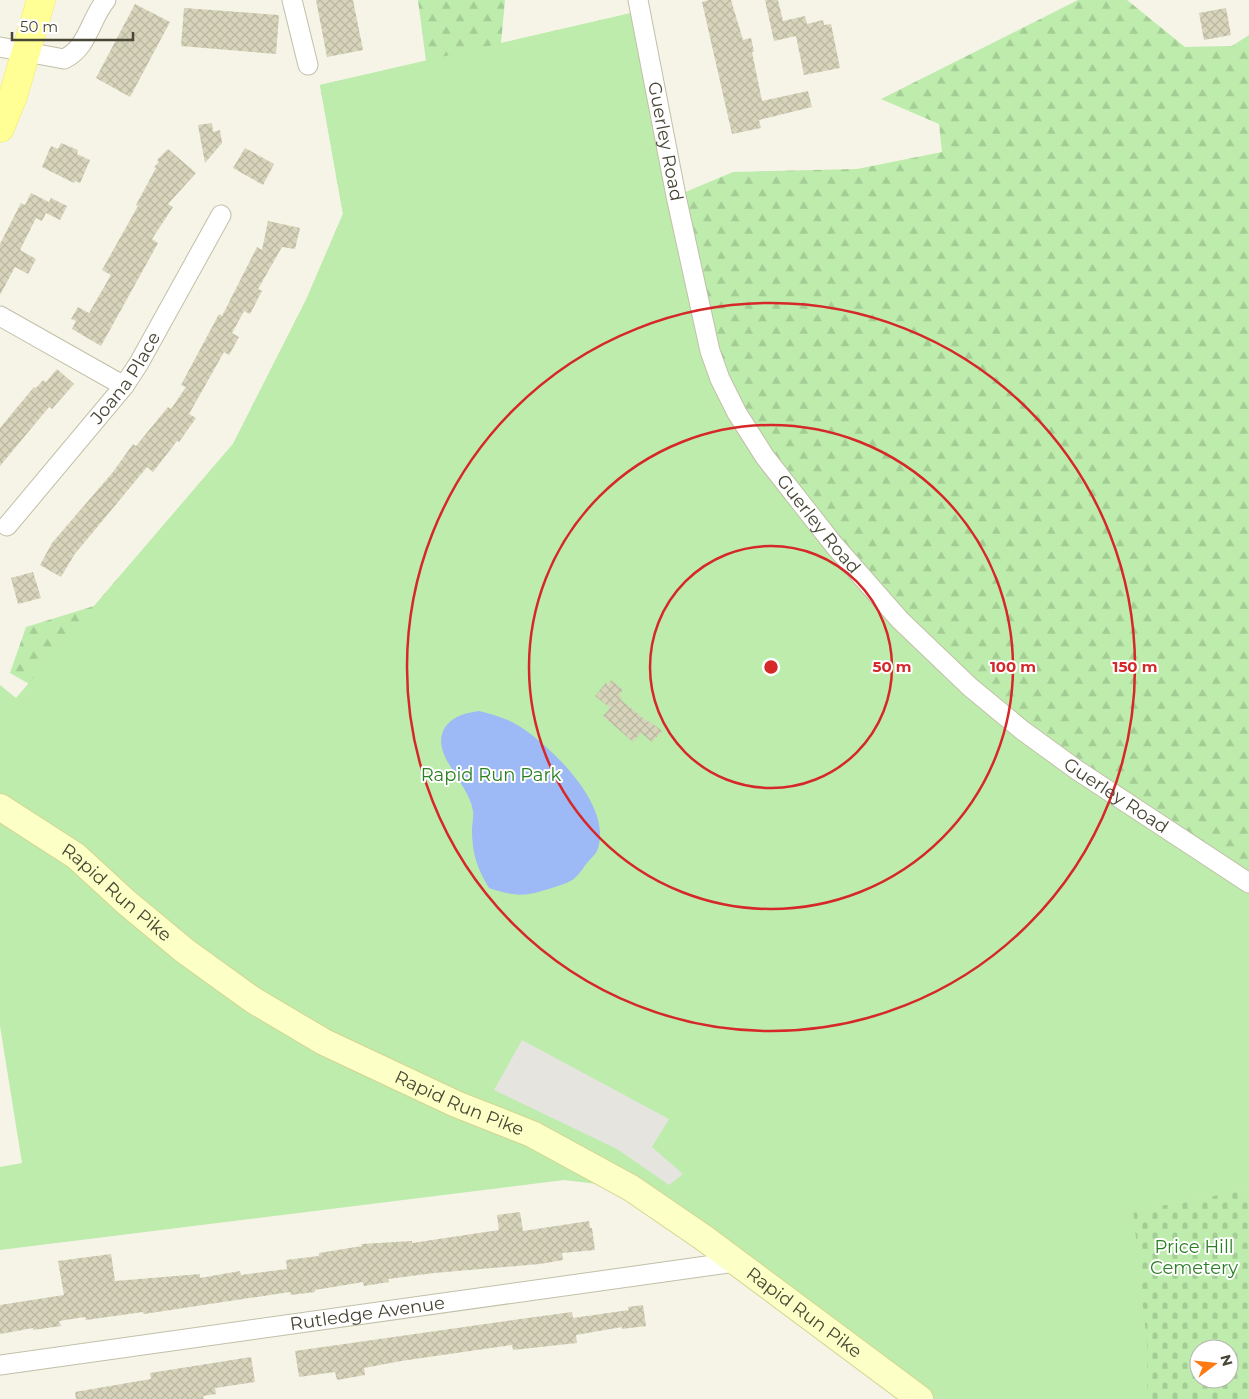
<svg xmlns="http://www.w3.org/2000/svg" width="1249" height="1399" font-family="Montserrat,sans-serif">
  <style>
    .forest { fill: url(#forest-firs) }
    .cemetery { fill: url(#cemetery-stones); fill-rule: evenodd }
    .park { fill: #bdecac }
    .parking { fill: #e5e4df }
    .water { fill: #9db9f6 }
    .building { fill: url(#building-cross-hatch) }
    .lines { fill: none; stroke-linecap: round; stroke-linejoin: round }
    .street-casing { stroke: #c1c0a8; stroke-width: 21 }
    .secondary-casing { stroke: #d4d590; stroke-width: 28 }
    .primary-casing { stroke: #eeec5b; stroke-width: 29 }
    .street { stroke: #fff; stroke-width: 19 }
    .secondary { stroke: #fcffc6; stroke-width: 26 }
    .primary { stroke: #ffff95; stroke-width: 28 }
    .ring { fill: none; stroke: #d62828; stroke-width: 2.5 }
    .labels { text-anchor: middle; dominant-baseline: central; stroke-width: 4; stroke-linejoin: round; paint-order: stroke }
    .street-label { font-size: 18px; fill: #484635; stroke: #fff }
    .park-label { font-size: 18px; fill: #2b7f23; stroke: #fff }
    .centre { fill: #d62828; stroke: #fff; stroke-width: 2.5 }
    .ring-label { font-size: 15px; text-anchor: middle; font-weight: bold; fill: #d62828; stroke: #fff; stroke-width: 4; stroke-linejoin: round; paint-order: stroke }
  </style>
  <defs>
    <pattern id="forest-firs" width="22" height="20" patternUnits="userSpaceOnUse" patternTransform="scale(1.25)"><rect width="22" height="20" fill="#bdecac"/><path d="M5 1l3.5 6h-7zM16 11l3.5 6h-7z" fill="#a4cc95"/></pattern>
    <pattern id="cemetery-stones" width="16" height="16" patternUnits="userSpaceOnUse" patternTransform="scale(1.25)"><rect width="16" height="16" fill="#bdecac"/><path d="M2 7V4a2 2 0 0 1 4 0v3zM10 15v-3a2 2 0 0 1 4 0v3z" fill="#a4cc95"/></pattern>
    <pattern id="building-cross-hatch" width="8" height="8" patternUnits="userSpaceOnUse" patternTransform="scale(1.25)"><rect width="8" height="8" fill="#d7d4bb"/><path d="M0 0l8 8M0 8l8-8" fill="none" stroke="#bab7a1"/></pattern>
  </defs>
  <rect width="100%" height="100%" fill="#f5f4e6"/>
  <path class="forest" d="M418,0H505L501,43L640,11L676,196L733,172L857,169L942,152L939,124L881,99L1078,0H1127L1185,47L1232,46L1249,35V1189L1134,1211L1183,1389L1143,1399L50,696L10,673L26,627L94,606L233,444L306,300L343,214L320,85L426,61Z"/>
  <path class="cemetery" d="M1249,1189V1399H1147V1345L1133,1211ZM1199,1349H1229V1379H1199Z"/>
  <path class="park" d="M640,11L700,312L765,457L970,687L1249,883V1189L1133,1211L1147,1345V1399H920L631,1188L564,1180L0,1250V1167L22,1163L0,1026V685L16,698L233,444L306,300L343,214L320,85Z"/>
  <path class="parking" d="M522,1040L669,1119L652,1147L683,1174L669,1185L617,1149L494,1090Z"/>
  <path class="water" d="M479,711C495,715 512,720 525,730C556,752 614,808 597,851C595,855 590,859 587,863C574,880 576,880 555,887C526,896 519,898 489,888C477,868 472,853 472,830C472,824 474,817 473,811C469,782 427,752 446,726C455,715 466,713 479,711Z"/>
  <g class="building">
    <path d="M316,0H353L363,50L327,57Z"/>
    <path d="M709,0H731L743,40L751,38L754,52H752L762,101L808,91L812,107L759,120L761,128L732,134L702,2Z"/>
    <path d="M765,0H778L783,21L805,16L807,24L823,20L824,25L831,24L840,68L804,75L796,36L774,41Z"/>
    <path d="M135,4L170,22L130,97L96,78Z"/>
    <path d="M184,8L279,15L276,54L181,46Z"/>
    <path d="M1226,8L1231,35L1204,40L1199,13Z"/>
    <path d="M212,123L213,132L220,130L222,143L205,163L198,125Z"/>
    <path d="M61,143L78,150L77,154L90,160L80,183L75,181L74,183L42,167L51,146L58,149Z"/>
    <path d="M245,148L274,164L263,185L233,168Z"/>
    <path d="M168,149L196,173L168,204L173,207L152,239L158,243L101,346L72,329L76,321L71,319L78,307L89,313L111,275L102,270L138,206L136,205L156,168L154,167L159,162L157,160Z"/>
    <path d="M31,193L49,202L51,198L67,206L60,220L46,213L42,221L36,218L20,250L36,259L28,274L15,267L0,295V244L21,203L25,205Z"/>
    <path d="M268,221L300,228L295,249L282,247L258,289L262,291L250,314L244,311L232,333L239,337L229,355L224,352L189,414L196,418L179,442L177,441L153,472L147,467L74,555L61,577L40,565L52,543L113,472L133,444L136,446L168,407L171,409L186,387L181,385L219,314L222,316L257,247L262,250Z"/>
    <path d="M57,369L74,384L52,409L49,407L0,466V428L34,387L36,388L43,380L46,382Z"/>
    <path d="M33,572L41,598L18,604L11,578Z"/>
    <path d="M611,680L623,690L619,695L622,697L620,699L648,722L649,721L662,731L652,742L641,733L633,742L603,716L610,708L595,696L606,683L608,685Z"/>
    <path d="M520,1212L523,1231L589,1221L590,1228H592L595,1250L562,1253L563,1260L540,1264L434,1273L388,1279L389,1282L364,1286L363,1282L315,1290V1292L291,1295L290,1292L144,1314L143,1312L86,1320L85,1317L59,1321L61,1326L33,1330V1328L0,1334V1305L64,1295L58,1261L111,1254L115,1281L200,1274V1278L240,1271L241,1275L287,1269L286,1260L319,1256V1253L362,1246L361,1244L412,1241V1243L499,1230L497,1215Z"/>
    <path d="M643,1305L646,1326L622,1329V1327L576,1335L577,1343L513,1350L512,1345L401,1361L364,1368L365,1375L337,1380L335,1372L299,1377L295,1351L535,1317L572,1312L573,1318L629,1310L628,1307Z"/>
    <path d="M251,1357L255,1382L215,1388L216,1394L203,1396L204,1399H76L75,1392L151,1379L150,1373Z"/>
  </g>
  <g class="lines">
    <defs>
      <g id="street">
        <path d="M292,0L308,65"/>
        <path id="s1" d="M638,0L676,196L710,351L720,379L737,413L765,457L834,545L900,620L970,687L1022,730L1077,770L1249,883"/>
        <path d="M0,47L64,59C88,48 90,19 106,0"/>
        <path d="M0,316L124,386"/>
        <path id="s2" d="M7,526L124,386L139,363L221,215"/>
        <path id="s3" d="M0,1365L735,1262"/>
      </g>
      <g id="secondary">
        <path id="s4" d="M0,807L76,856L126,902L185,951L253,1000L324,1042L456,1104L532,1134L631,1188L704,1238L920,1399"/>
      </g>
      <path id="primary" d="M0,128L13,96L41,0"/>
    </defs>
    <use href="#street" class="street-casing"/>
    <use href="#secondary" class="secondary-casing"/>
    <use href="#primary" class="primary-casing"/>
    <use href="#street" class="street"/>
    <use href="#secondary" class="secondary"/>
    <use href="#primary" class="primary"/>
  </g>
  <g class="ring">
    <circle cx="771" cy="667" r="121"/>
    <circle cx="771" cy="667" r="242"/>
    <circle cx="771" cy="667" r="364"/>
  </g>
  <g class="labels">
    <g class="street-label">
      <text stroke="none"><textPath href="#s1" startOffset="144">Guerley Road</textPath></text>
      <text stroke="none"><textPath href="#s2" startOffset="190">Joana Place</textPath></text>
      <text stroke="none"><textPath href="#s1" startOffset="564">Guerley Road</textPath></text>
      <text stroke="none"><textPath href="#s1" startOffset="969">Guerley Road</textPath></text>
      <text stroke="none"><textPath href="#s4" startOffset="145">Rapid Run Pike</textPath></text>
      <text stroke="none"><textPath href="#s4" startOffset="550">Rapid Run Pike</textPath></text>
      <text stroke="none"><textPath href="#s4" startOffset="955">Rapid Run Pike</textPath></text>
      <text stroke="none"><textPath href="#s3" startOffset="371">Rutledge Avenue</textPath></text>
    </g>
    <g class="park-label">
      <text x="491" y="775">Rapid Run Park</text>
      <text x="1194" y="1247">Price Hill<tspan x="1194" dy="21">Cemetery</tspan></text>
    </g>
  </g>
  <circle cx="771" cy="667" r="8" class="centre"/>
  <g class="ring-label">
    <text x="892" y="672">50 m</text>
    <text x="1013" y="672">100 m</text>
    <text x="1135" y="672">150 m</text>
  </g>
  <g transform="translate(1214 1364) rotate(74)"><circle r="24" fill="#ffffff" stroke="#b6b5ae"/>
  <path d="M0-4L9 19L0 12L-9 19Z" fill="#ff7a13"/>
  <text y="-8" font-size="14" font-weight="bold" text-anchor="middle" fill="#484635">N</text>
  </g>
  <path d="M12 32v8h121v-8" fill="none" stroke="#484635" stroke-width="2.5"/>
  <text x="20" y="32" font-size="15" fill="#484635" stroke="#ffffff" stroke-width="4" paint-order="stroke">50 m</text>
</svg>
